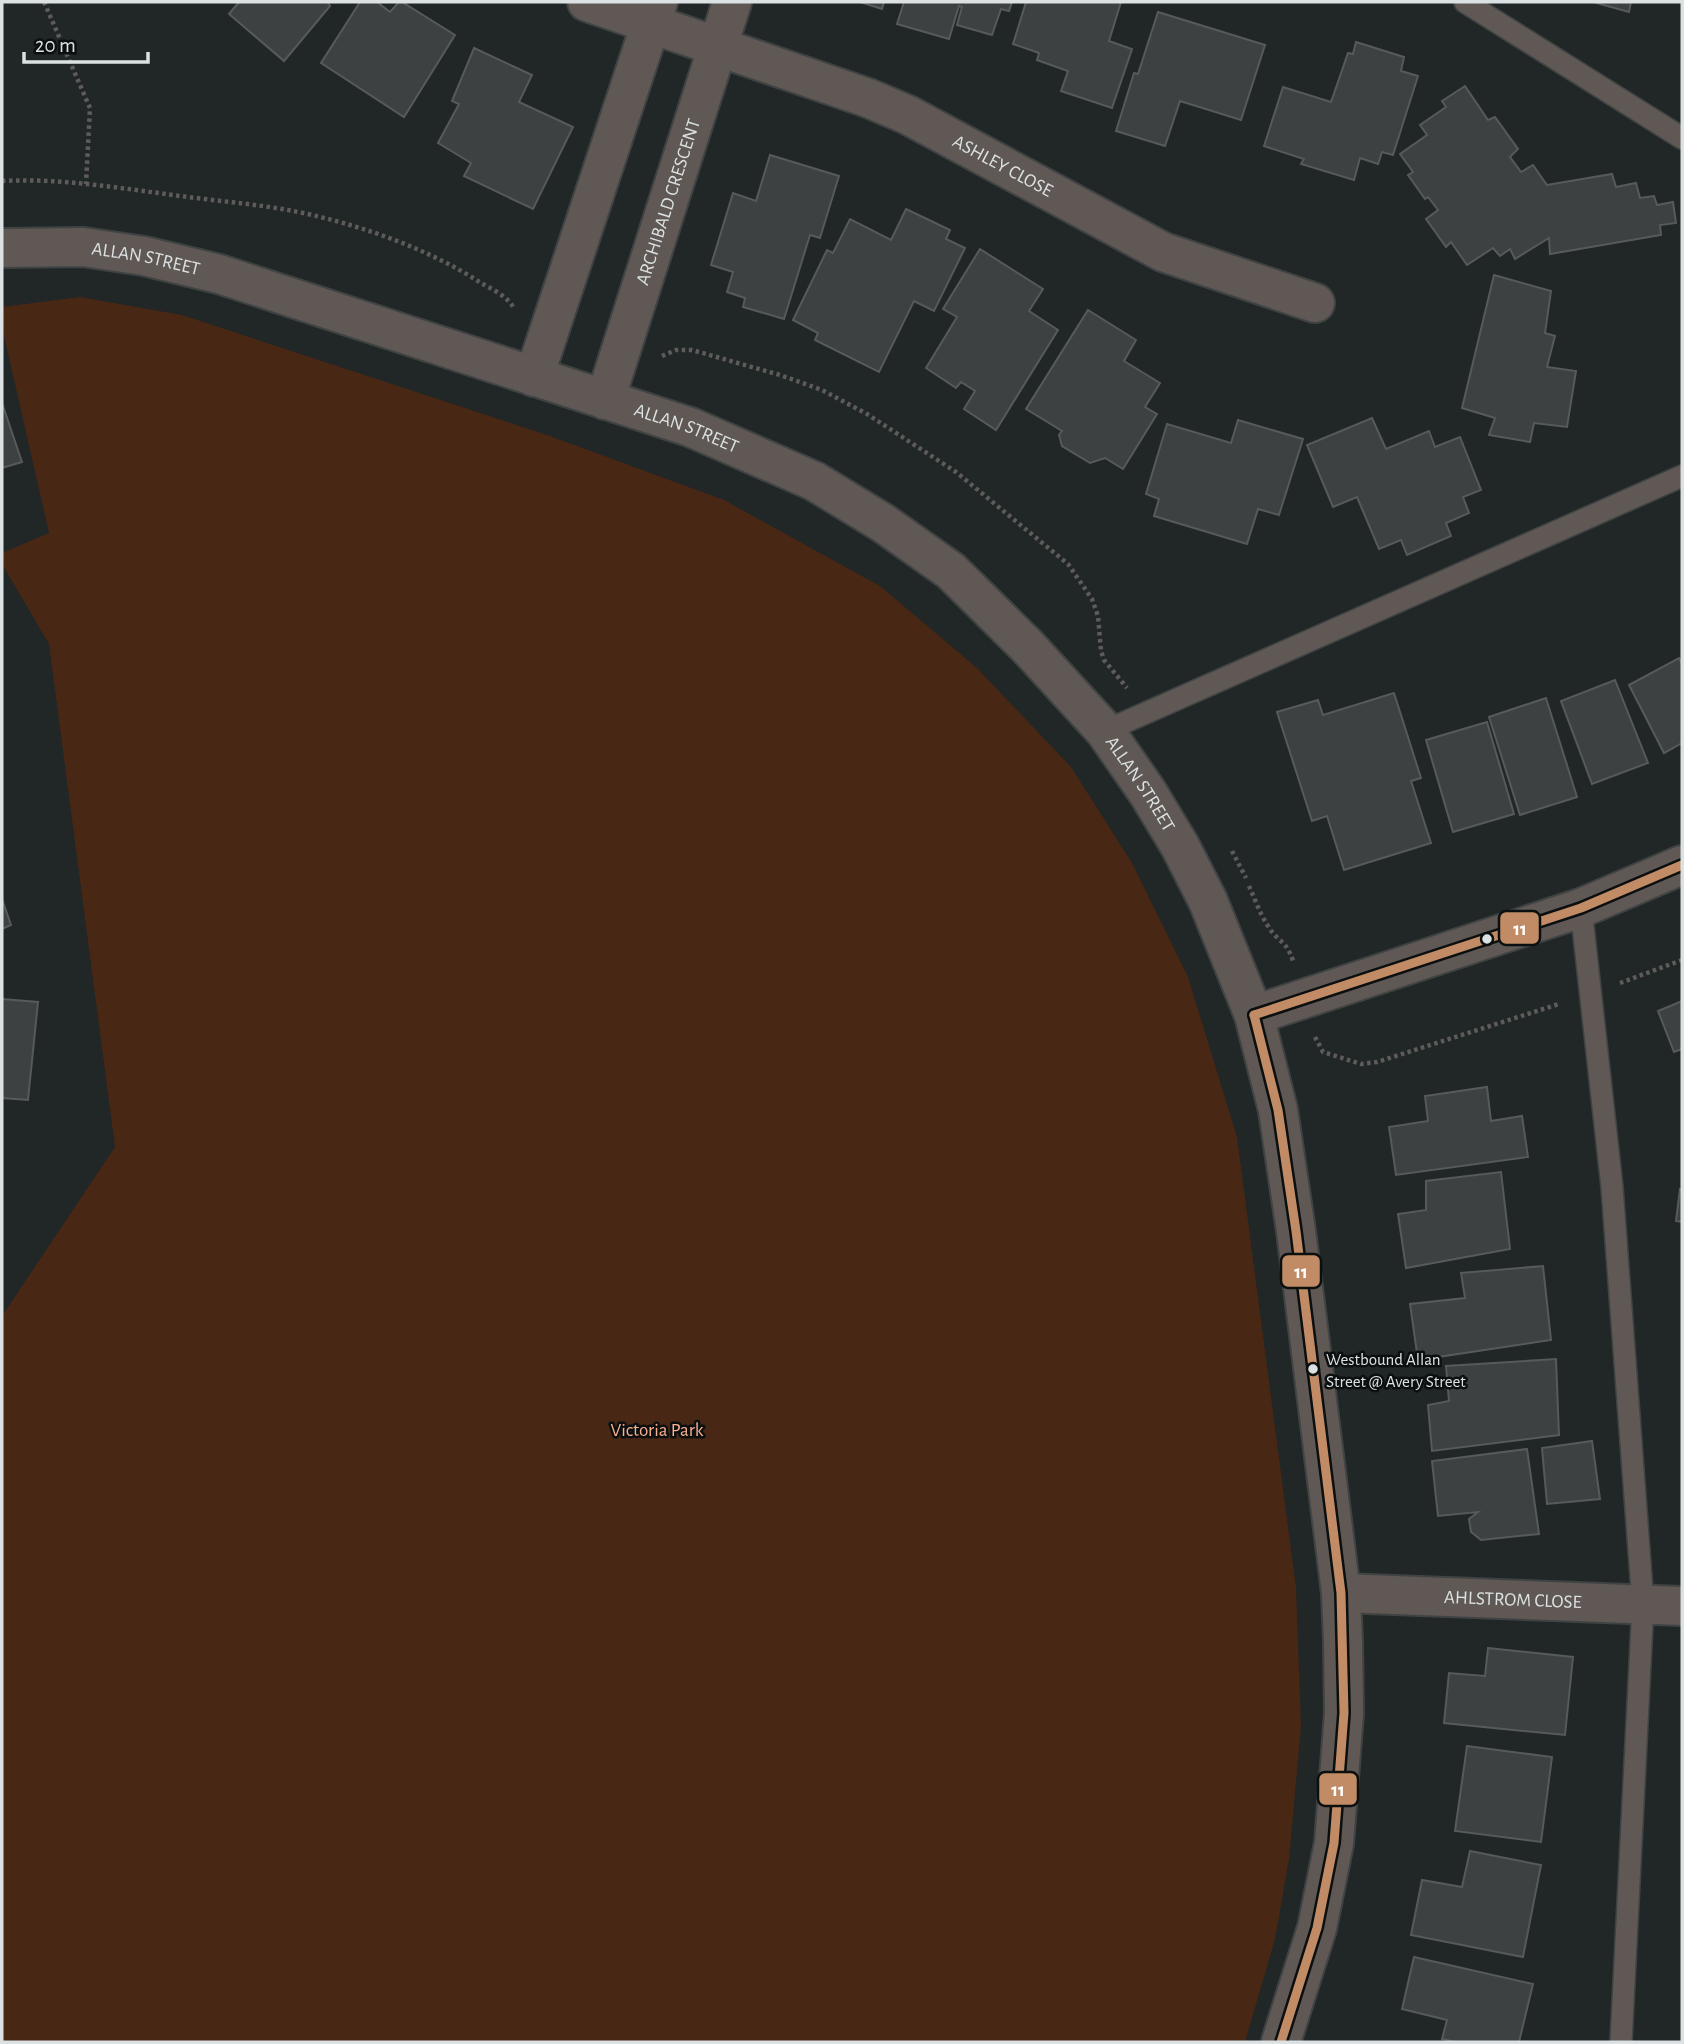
<svg xmlns="http://www.w3.org/2000/svg" width="1684" height="2044" font-family="'Alegreya Sans',sans-serif">
  <style>
    .green { fill: #482715 }
    .building { fill: #3d4142; stroke: #565a5a; stroke-width: 2 }
    .lines { fill: none; stroke-linecap: round; stroke-linejoin: round }
    .service-casing { stroke: #404343; stroke-width: 24 }
    .minor-casing { stroke: #404343; stroke-width: 42 }
    .tertiary-casing { stroke: #404343; stroke-width: 42 }
    .path { stroke: #5d5c5a; stroke-width: 4.5; stroke-dasharray: 3.5 3.5; stroke-linecap: butt }
    .service { stroke: #5f5854; stroke-width: 21 }
    .minor { stroke: #5f5854; stroke-width: 38 }
    .tertiary { stroke: #5f5854; stroke-width: 38 }
    .bus-1-casing { stroke: #0b0f10; stroke-width: 14 }
    .bus-1 { stroke: #c18c65; stroke-width: 9 }
    .bus-dot { fill: #dce2e3; stroke: #0b0f10; stroke-width: 2.5 }
    .labels { text-anchor: middle; dominant-baseline: central; stroke-width: 5; stroke-linejoin: round; paint-order: stroke }
    .bus-label { font-size: 17px; fill: #dce2e3; stroke: #0b0f10; text-anchor: start }
    .street-label { font-size: 19px; fill: #dce2e3; stroke: #0b0f10 }
    .park-label { font-size: 19px; fill: #f8b08d; stroke: #0b0f10 }
    .line-badge { stroke: #0b0f10; stroke-width: 2.5 }
    .badge-label { font-size: 19px; text-anchor: middle; font-weight: bold; fill: #fff }
  </style>
  <rect width="100%" height="100%" fill="#212626"/>
  <path class="green" d="M80,297L182,315L547,435L724,500L880,586L977,668L1071,767L1132,863L1188,977L1237,1137L1296,1588L1301,1727L1289,1859L1275,1939L1245,2042H2V1316L115,1147L49,644L2,564V553L49,533L2,327V307Z"/>
  <g class="building">
    <path d="M239,2H328L330,6L284,61L229,14Z"/>
    <path d="M360,2H377L390,12L399,2H402L455,35L404,117L321,63Z"/>
    <path d="M860,2H884L882,9Z"/>
    <path d="M904,2H1012L1009,11L1001,9L992,35L957,25L962,7L959,6L949,39L897,24Z"/>
    <path d="M1026,2H1121L1109,41L1132,49L1112,108L1061,91L1068,71L1037,60L1039,53L1013,44Z"/>
    <path d="M1593,2H1631L1629,12Z"/>
    <path d="M1158,12L1265,45L1241,120L1180,101L1165,146L1116,131L1134,73L1138,74Z"/>
    <path d="M1356,42L1404,57L1401,71L1418,76L1393,155L1382,152L1378,164L1360,158L1354,180L1301,164L1304,159L1264,146L1283,87L1331,102L1348,53L1353,54Z"/>
    <path d="M474,48L532,75L519,102L573,127L533,209L464,176L471,163L438,143L459,104L452,101Z"/>
    <path d="M1465,86L1488,120L1495,117L1518,149L1510,157L1521,172L1533,165L1547,185L1612,174L1616,187L1636,183L1640,198L1654,196L1657,205L1673,202L1676,223L1660,225L1661,235L1550,254L1549,238L1515,259L1510,249L1500,256L1493,248L1467,265L1451,242L1446,247L1426,219L1438,210L1428,197L1425,199L1408,175L1413,172L1400,154L1427,135L1420,125L1446,107L1442,101Z"/>
    <path d="M770,155L839,176L820,238L810,235L784,319L743,307L745,298L727,292L733,272L711,265L733,193L756,201Z"/>
    <path d="M906,209L950,230L946,239L965,248L934,311L914,301L879,372L815,340L818,333L793,320L827,250L833,253L850,219L891,240Z"/>
    <path d="M980,249L1043,289L1029,311L1058,330L996,430L964,409L975,391L961,382L956,388L926,368L957,317L943,309Z"/>
    <path d="M1494,275L1551,291L1545,333L1555,336L1547,367L1576,371L1567,427L1534,423L1530,442L1489,435L1495,418L1462,408Z"/>
    <path d="M1088,310L1136,340L1124,361L1160,383L1145,407L1157,414L1123,469L1105,458L1090,463L1062,446L1059,435L1062,431L1026,409Z"/>
    <path d="M2,403L22,462L2,468Z"/>
    <path d="M1372,418L1386,449L1429,431L1435,447L1460,437L1481,490L1463,497L1469,513L1446,523L1451,536L1407,555L1401,540L1379,549L1357,497L1333,507L1307,445Z"/>
    <path d="M1238,420L1303,439L1279,515L1258,509L1247,544L1154,516L1159,499L1146,494L1167,424L1231,443Z"/>
    <path d="M1679,658L1682,664V743L1664,753L1629,685Z"/>
    <path d="M1615,680L1648,763L1592,784L1561,701Z"/>
    <path d="M1394,693L1421,778L1411,781L1431,843L1344,870L1327,816L1312,821L1277,712L1318,700L1323,715Z"/>
    <path d="M1546,698L1577,797L1520,815L1489,717Z"/>
    <path d="M1487,722L1514,814L1453,832L1426,740Z"/>
    <path d="M2,899L11,925L2,929Z"/>
    <path d="M2,999L38,1002L28,1100L2,1098Z"/>
    <path d="M1682,1001V1049L1674,1052L1658,1011Z"/>
    <path d="M1487,1087L1491,1121L1522,1116L1528,1157L1396,1175L1389,1127L1428,1121L1425,1096Z"/>
    <path d="M1501,1172L1510,1249L1406,1268L1398,1214L1426,1210V1181Z"/>
    <path d="M1680,1189L1682,1190V1222L1676,1221Z"/>
    <path d="M1543,1266L1551,1340L1418,1360L1410,1304L1465,1298L1461,1273Z"/>
    <path d="M1556,1359L1559,1435L1432,1451L1428,1405L1449,1401L1446,1366Z"/>
    <path d="M1592,1441L1600,1499L1547,1504L1542,1448Z"/>
    <path d="M1527,1449L1539,1534L1481,1540L1471,1532L1469,1519L1478,1512L1438,1516L1432,1461Z"/>
    <path d="M1488,1648L1573,1657L1565,1735L1444,1723L1449,1673L1485,1676Z"/>
    <path d="M1467,1746L1552,1757L1541,1842L1455,1831Z"/>
    <path d="M1470,1851L1541,1865L1523,1957L1411,1935L1422,1880L1462,1887Z"/>
    <path d="M1414,1957L1533,1984L1519,2042H1456L1442,2039L1447,2020L1402,2009Z"/>
  </g>
  <g class="lines">
    <defs>
      <g id="service">
        <path d="M1465,2L1682,138"/>
        <path d="M1105,731L1682,476"/>
        <path d="M1581,908L1612,1187L1643,1604L1621,2042"/>
      </g>
      <g id="minor">
        <path id="s1" d="M587,2L868,98L908,115L1163,252L1315,303"/>
        <path d="M534,377L658,2"/>
        <path id="s2" d="M605,400L732,2"/>
        <path id="s3" d="M1341,1593L1682,1606"/>
      </g>
      <g id="tertiary">
        <path id="s4" d="M2,248L83,247L144,256L219,274L690,427L814,481L883,523L951,571L1028,647L1105,731L1148,793L1180,846L1208,901L1254,1015L1278,1110L1296,1231L1341,1593L1343,1641L1344,1713L1334,1843L1317,1928L1281,2042"/>
        <path d="M1254,1015L1581,908L1682,865"/>
      </g>
    </defs>
    <use href="#service" class="service-casing"/>
    <use href="#minor" class="minor-casing"/>
    <use href="#tertiary" class="tertiary-casing"/>
    <g class="path">
      <path d="M44,2L90,108L86,184"/>
      <path d="M2,181C57,178 112,187 166,194C206,200 248,203 288,210C352,222 426,247 481,283C492,289 509,297 514,309"/>
      <path d="M662,356L676,350H692L780,375L822,390L867,414L956,472L1068,564L1092,599L1098,616L1101,651L1104,660L1127,688"/>
      <path d="M1232,851L1246,878"/>
      <path d="M1249,886C1255,899 1260,914 1268,926C1278,943 1286,939 1293,961"/>
      <path d="M1620,983L1682,960"/>
      <path d="M1315,1037L1323,1052L1361,1064L1377,1062L1559,1004"/>
    </g>
    <use href="#service" class="service"/>
    <use href="#minor" class="minor"/>
    <use href="#tertiary" class="tertiary"/>
    <defs>
      <g id="bus-1">
        <path d="M1254,1015L1278,1110L1296,1231L1341,1593L1344,1713L1334,1843L1317,1928L1281,2042"/>
        <path d="M1254,1015L1581,908L1682,865"/>
      </g>
    </defs>
    <use href="#bus-1" class="bus-1-casing"/>
    <use href="#bus-1" class="bus-1"/>
  </g>
  <g class="bus-dot">
    <circle cx="1487" cy="939" r="6"/>
    <circle cx="1313" cy="1369" r="6"/>
  </g>
  <g class="labels">
    <g class="bus-label">
      <text x="1326" y="1359">Westbound Allan<tspan x="1326" dy="22">Street @ Avery Street</tspan></text>
    </g>
    <g class="street-label">
      <text stroke="none"><textPath href="#s1" startOffset="448">ASHLEY CLOSE</textPath></text>
      <text stroke="none"><textPath href="#s2" startOffset="208">ARCHIBALD CRESCENT</textPath></text>
      <text stroke="none"><textPath href="#s4" startOffset="145">ALLAN STREET</textPath></text>
      <text stroke="none"><textPath href="#s4" startOffset="712">ALLAN STREET</textPath></text>
      <text stroke="none"><textPath href="#s4" startOffset="1300">ALLAN STREET</textPath></text>
      <text stroke="none"><textPath href="#s3" startOffset="172">AHLSTROM CLOSE</textPath></text>
    </g>
    <g class="park-label">
      <text x="657" y="1430">Victoria Park</text>
    </g>
  </g>
  <g class="line-badge">
    <rect x="1499" y="911" width="41" height="34" rx="7" fill="#c18c65"/>
    <rect x="1281" y="1254" width="40" height="34" rx="7" fill="#c18c65"/>
    <rect x="1318" y="1772" width="40" height="34" rx="7" fill="#c18c65"/>
  </g>
  <g class="badge-label">
    <text x="1520" y="935">11</text>
    <text x="1301" y="1278">11</text>
    <text x="1338" y="1796">11</text>
  </g>
  <rect width="1684" height="2044" fill="none" stroke="#dce2e3" stroke-width="7"/>
  <path d="M24 52v10h124v-10" fill="none" stroke="#dce2e3" stroke-width="3.5"/>
  <text x="35" y="52" font-size="21" fill="#dce2e3" stroke="#0b0f10" stroke-width="5" paint-order="stroke">20 m</text>
</svg>
